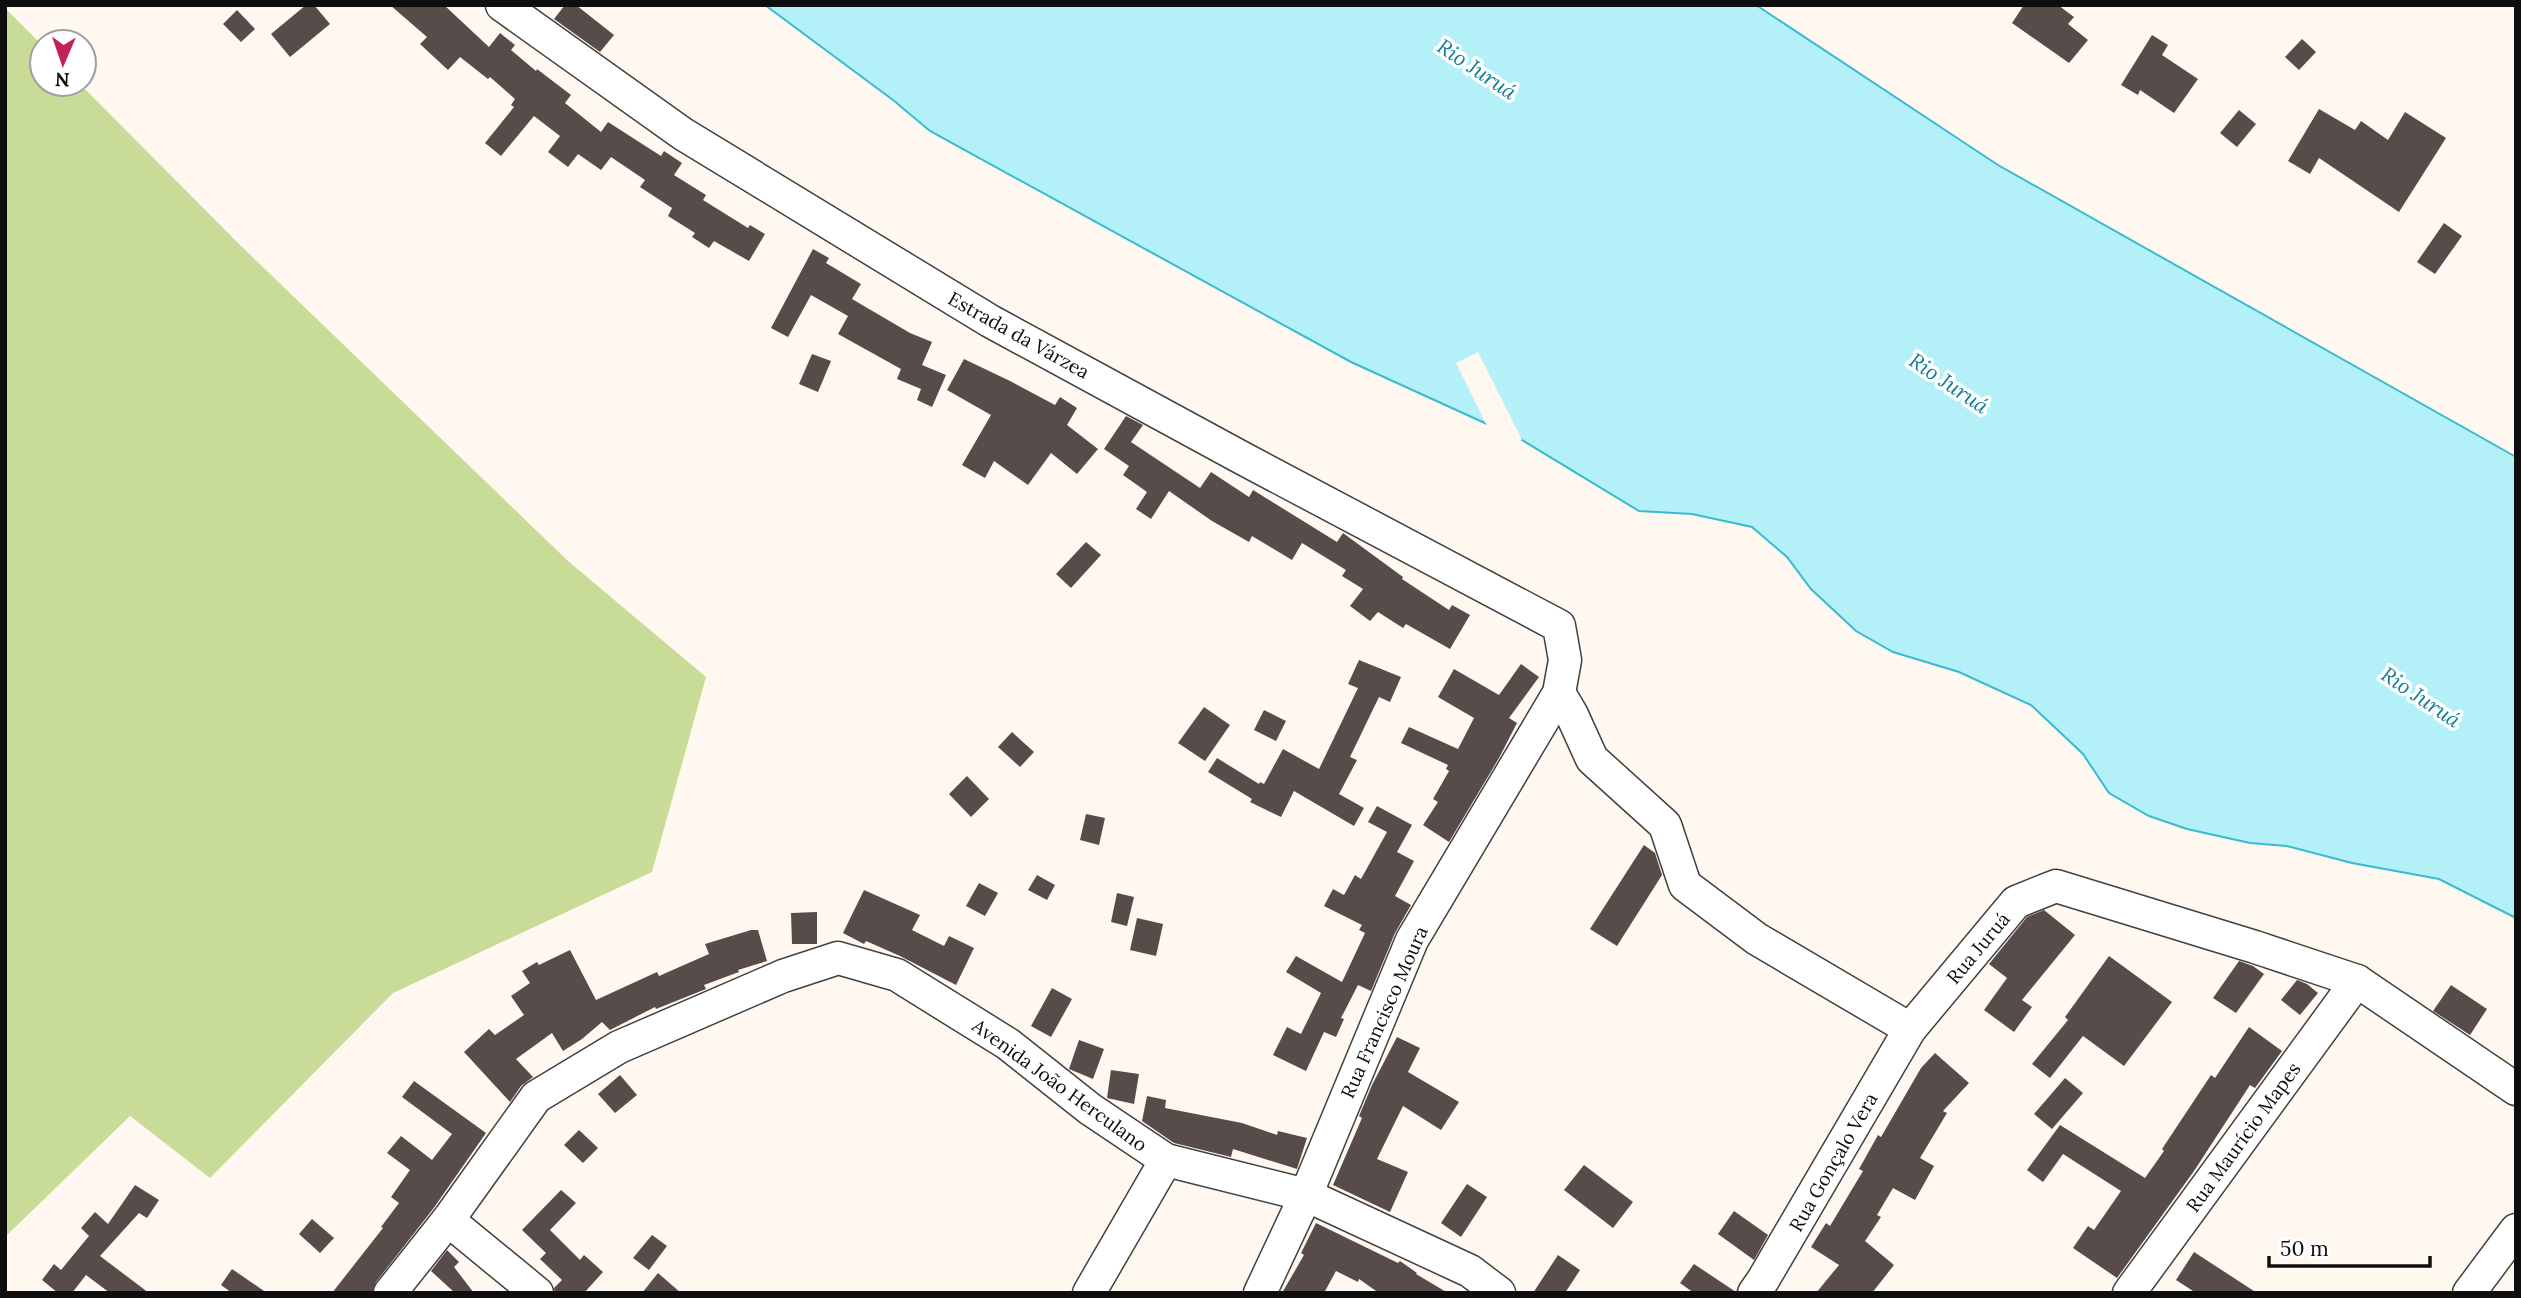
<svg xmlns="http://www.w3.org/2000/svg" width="2521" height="1298" font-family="Lora,serif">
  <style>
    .forest { fill: #c8dc97 }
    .water { fill: #b3f0f8; stroke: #38bbd1; stroke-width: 2 }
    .pier { fill: #fff8f0 }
    .building { fill: #574c4a }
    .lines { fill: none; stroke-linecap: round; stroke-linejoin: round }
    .minor-casing { stroke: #414141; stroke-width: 35 }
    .minor { stroke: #fff; stroke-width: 32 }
    .labels { text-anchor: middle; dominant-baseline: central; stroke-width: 7; stroke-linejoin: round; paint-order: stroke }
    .street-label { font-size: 19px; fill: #0e0e0e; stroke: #fff }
    .water-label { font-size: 21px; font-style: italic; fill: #147e95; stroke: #fff }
  </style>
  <rect width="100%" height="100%" fill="#fff8f0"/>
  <path class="forest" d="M5,8L42,45V84H80L240,245L568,561L706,677L652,872L393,993L210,1178L130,1116L5,1237Z"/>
  <path class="water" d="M765,5H1756L1998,165L2516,457V918L2439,879L2352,863L2287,846L2250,843L2187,829L2149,816L2109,793L2083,754L2031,705L1959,672L1893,652L1856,631L1811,589L1787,557L1752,527L1692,514L1639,511L1522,440L1351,362L930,131L893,100Z"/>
  <path class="pier" d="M1478,352L1522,440L1518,442L1487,426L1456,363Z"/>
  <g class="building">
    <path d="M306,5H314L330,24L290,57L271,34Z"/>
    <path d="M390,5H444L489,47L500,33L515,45L511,50L536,71L537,69L571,95L565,103L601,132L608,122L661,156L664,151L682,163L674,175L706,195L703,200L748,228L750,225L765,234L749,261L714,241L709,248L692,237L695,233L668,216L672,208L640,187L645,180L611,157L601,170L578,154L568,167L548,152L560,136L534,116L501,156L485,143L514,107L511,105L515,99L490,77L488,79L460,57L448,70L420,44L427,37Z"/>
    <path d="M565,5H576L614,35L600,52L554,19Z"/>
    <path d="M2024,5H2058L2074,17L2068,24L2088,40L2069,63L2012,23Z"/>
    <path d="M237,10L255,29L241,42L223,24Z"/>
    <path d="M2152,35L2168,45L2162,55L2198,79L2174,113L2140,90L2138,95L2121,85Z"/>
    <path d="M2302,39L2316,52L2299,70L2285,57Z"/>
    <path d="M2319,109L2355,130L2361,121L2388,140L2405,112L2446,138L2399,212L2319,158L2310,174L2288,161Z"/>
    <path d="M2239,110L2256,124L2237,147L2220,133Z"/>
    <path d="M2444,223L2462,236L2435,274L2417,262Z"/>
    <path d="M813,249L829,258L826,263L861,284L852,299L910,333L932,342L922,365L946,375L932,407L917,400L921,389L897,379L901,369L838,334L848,316L811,295L788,337L771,328Z"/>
    <path d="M812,354L831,361L818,392L799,384Z"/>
    <path d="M964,359L1010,381L1055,405L1060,397L1077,408L1067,425L1098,449L1077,474L1051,453L1028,485L994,461L985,478L962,465L991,415L947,390Z"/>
    <path d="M1126,416L1143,425L1131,442L1200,488L1211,472L1249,497L1253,490L1337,542L1343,533L1403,577L1402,579L1449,610L1452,605L1470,615L1450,649L1406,624L1403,628L1378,612L1370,621L1350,606L1363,589L1342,576L1346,570L1302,543L1292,560L1252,536L1249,542L1212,521L1169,491L1151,519L1136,509L1147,492L1123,475L1129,466L1104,449Z"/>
    <path d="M1086,542L1101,555L1071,588L1056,574Z"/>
    <path d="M1359,660L1401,677L1390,702L1379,697L1350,757L1357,760L1339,794L1364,808L1354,826L1294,791L1281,817L1250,802L1252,799L1208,772L1217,758L1259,784L1260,782L1264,784L1283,749L1319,769L1358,688L1348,684Z"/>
    <path d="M1521,664L1539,677L1509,718L1517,723L1499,758L1449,842L1423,825L1438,802L1433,799L1449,771L1446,769L1448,765L1401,743L1409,727L1458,749L1474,718L1438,697L1454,669L1499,695Z"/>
    <path d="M1204,707L1230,725L1205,761L1178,743Z"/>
    <path d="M1264,710L1286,721L1276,741L1254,730Z"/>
    <path d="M1012,732L1034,752L1020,767L998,747Z"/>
    <path d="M967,776L989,799L971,817L949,794Z"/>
    <path d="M1377,806L1412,825L1397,852L1414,861L1395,896L1411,905L1395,933L1371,991L1358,985L1341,1018L1344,1019L1336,1037L1324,1032L1306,1071L1273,1055L1287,1027L1301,1034L1321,993L1286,972L1296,956L1342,982L1365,933L1359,930L1362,925L1324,906L1333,889L1344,895L1355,875L1361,879L1387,832L1368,822Z"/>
    <path d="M1086,814L1105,818L1099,845L1080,840Z"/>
    <path d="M1644,845L1655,853L1662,875L1617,946L1590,929Z"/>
    <path d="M1037,875L1055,885L1047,900L1028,890Z"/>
    <path d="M979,883L998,893L985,916L966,906Z"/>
    <path d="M864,890L920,915L912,930L944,946L949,936L974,948L956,985L900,956L866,941L864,944L843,933Z"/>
    <path d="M1117,893L1134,897L1127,926L1111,922Z"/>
    <path d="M2044,910L2075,935L2022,1000L2032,1007L2014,1032L1984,1010L2007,978L1989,964L2027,917Z"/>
    <path d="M817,912V944H792L791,913Z"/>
    <path d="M1137,918L1163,924L1156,956L1130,950Z"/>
    <path d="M751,930H758L767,961L738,970L739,972L704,985L706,989L656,1009L655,1007L610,1030L602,1022L582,1039L563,1051L552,1033L516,1059L533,1077L521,1086L510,1102L464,1052L489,1029L495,1035L524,1015L511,996L530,983L522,971L537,962L539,965L570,950L596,1000L657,972L659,976L709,954L705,944Z"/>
    <path d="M2109,956L2172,1002L2124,1066L2083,1036L2050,1078L2032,1064L2068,1020L2065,1017Z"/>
    <path d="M2239,961L2253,966L2264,974L2236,1013L2213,998Z"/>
    <path d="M2297,980L2307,984L2318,993L2300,1015L2281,1000Z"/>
    <path d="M2451,985L2487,1009L2470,1035L2433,1011Z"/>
    <path d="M1052,988L1072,999L1051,1037L1031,1026Z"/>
    <path d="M2249,1027L2282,1051L2255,1088L2250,1085L2194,1171L2117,1278L2073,1248L2088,1226L2094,1230L2121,1191L2063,1154L2043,1182L2027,1170L2060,1125L2145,1178L2164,1151L2162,1149L2211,1075L2215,1078Z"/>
    <path d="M1397,1037L1420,1048L1408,1072L1459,1102L1441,1130L1403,1106L1377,1159L1408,1172L1390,1212L1333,1185L1362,1118L1359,1116L1372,1085Z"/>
    <path d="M1079,1040L1104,1049L1093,1079L1069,1069Z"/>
    <path d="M1935,1053L1969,1083L1943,1111L1947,1113L1920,1158L1934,1166L1915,1200L1893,1188L1877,1215L1881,1217L1865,1241L1894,1265L1872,1293H1816L1839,1265L1811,1247L1826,1223L1830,1226L1863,1171L1859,1169L1878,1135L1881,1137L1921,1068Z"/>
    <path d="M1111,1070L1139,1074L1134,1104L1107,1098Z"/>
    <path d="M620,1075L637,1095L615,1113L598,1094Z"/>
    <path d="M2065,1078L2083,1093L2052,1129L2034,1114Z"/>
    <path d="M414,1081L486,1133L433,1209L376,1282L372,1293H332L383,1228L381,1227L399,1203L391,1197L410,1170L387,1153L401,1136L432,1160L452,1134L402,1097Z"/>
    <path d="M1147,1096L1166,1100L1165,1108L1242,1123L1277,1135L1278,1131L1307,1138L1297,1169L1233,1149L1231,1157L1174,1143L1142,1121Z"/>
    <path d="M579,1130L598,1148L583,1163L564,1145Z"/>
    <path d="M1584,1165L1633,1202L1613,1228L1564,1190Z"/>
    <path d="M1467,1184L1487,1197L1461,1237L1441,1223Z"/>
    <path d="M135,1185L159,1200L147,1218L139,1213L100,1256L149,1293H110L86,1275L72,1293H58L42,1280L54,1264L61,1270L89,1236L81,1228L95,1212L108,1224Z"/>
    <path d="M561,1190L576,1203L550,1230L580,1260L584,1255L603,1272L584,1293H555L554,1288L562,1280L540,1259L546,1253L522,1230Z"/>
    <path d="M1734,1211L1768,1235L1754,1260L1718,1234Z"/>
    <path d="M312,1219L334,1238L320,1253L299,1234Z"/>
    <path d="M1316,1223L1398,1263L1400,1261L1417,1273L1416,1274L1448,1293H1379L1359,1279L1358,1282L1336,1271L1324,1293H1282L1304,1255L1301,1253Z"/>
    <path d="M652,1235L667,1246L649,1270L633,1258Z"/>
    <path d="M447,1250L459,1262L454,1267L474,1293H455L431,1271Z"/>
    <path d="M2194,1252L2257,1293H2196L2176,1280Z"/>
    <path d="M1558,1255L1580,1270L1565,1293H1533Z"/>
    <path d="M1694,1264L1736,1292V1293H1694L1680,1283Z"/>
    <path d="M232,1269L267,1293H232L221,1285Z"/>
    <path d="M658,1273L681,1293H642Z"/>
  </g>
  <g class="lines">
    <defs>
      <g id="minor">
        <path d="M502,5L683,134L990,321L1244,459L1559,626L1565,660L1559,693L1412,940L1306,1195L1260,1293"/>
        <path d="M1559,693L1572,715L1592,759L1665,825L1685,885L1757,939L1910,1029"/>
        <path d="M448,1220L537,1293"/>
        <path d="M390,1293L448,1220L536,1097L619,1047L783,976L838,958L897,975L1008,1044L1090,1109L1166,1160L1306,1195L1470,1271L1499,1293"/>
        <path d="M1089,1293L1166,1160"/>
        <path d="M1754,1293L1763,1280L1910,1029L2016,902L2056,886L2255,947L2357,981L2516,1089"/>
        <path d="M2129,1293L2357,981"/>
        <path d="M2469,1293L2516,1230"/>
      </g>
    </defs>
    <use href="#minor" class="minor-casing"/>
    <use href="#minor" class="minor"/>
  </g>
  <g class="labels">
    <g class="street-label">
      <text transform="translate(1019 335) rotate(29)">Estrada da Várzea</text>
      <text transform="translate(1978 948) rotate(-50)">Rua Juruá</text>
      <text transform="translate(1384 1012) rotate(-66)">Rua Francisco Moura</text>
      <text transform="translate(1060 1085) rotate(36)">Avenida João Herculano</text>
      <text transform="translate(2243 1137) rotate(-54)">Rua Maurício Mapes</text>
      <text transform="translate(1833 1162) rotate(-60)">Rua Gonçalo Vera</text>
    </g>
    <g class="water-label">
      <text transform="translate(1477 69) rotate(34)">Rio Juruá</text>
      <text transform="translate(1949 383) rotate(34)">Rio Juruá</text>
      <text transform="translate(2421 697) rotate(34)">Rio Juruá</text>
    </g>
  </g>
  <rect width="2521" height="1298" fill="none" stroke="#0e0e0e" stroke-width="14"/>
  <g transform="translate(63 63) rotate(182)"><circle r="33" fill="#ffffff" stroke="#9f9f9f" stroke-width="2"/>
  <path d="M0-5L12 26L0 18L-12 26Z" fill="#c32253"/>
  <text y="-10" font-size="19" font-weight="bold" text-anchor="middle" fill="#0e0e0e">N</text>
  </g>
  <path d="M2269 1256v10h161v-10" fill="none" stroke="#0e0e0e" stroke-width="3.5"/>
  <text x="2280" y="1256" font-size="21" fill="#0e0e0e" stroke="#ffffff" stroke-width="5" paint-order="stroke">50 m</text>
</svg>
